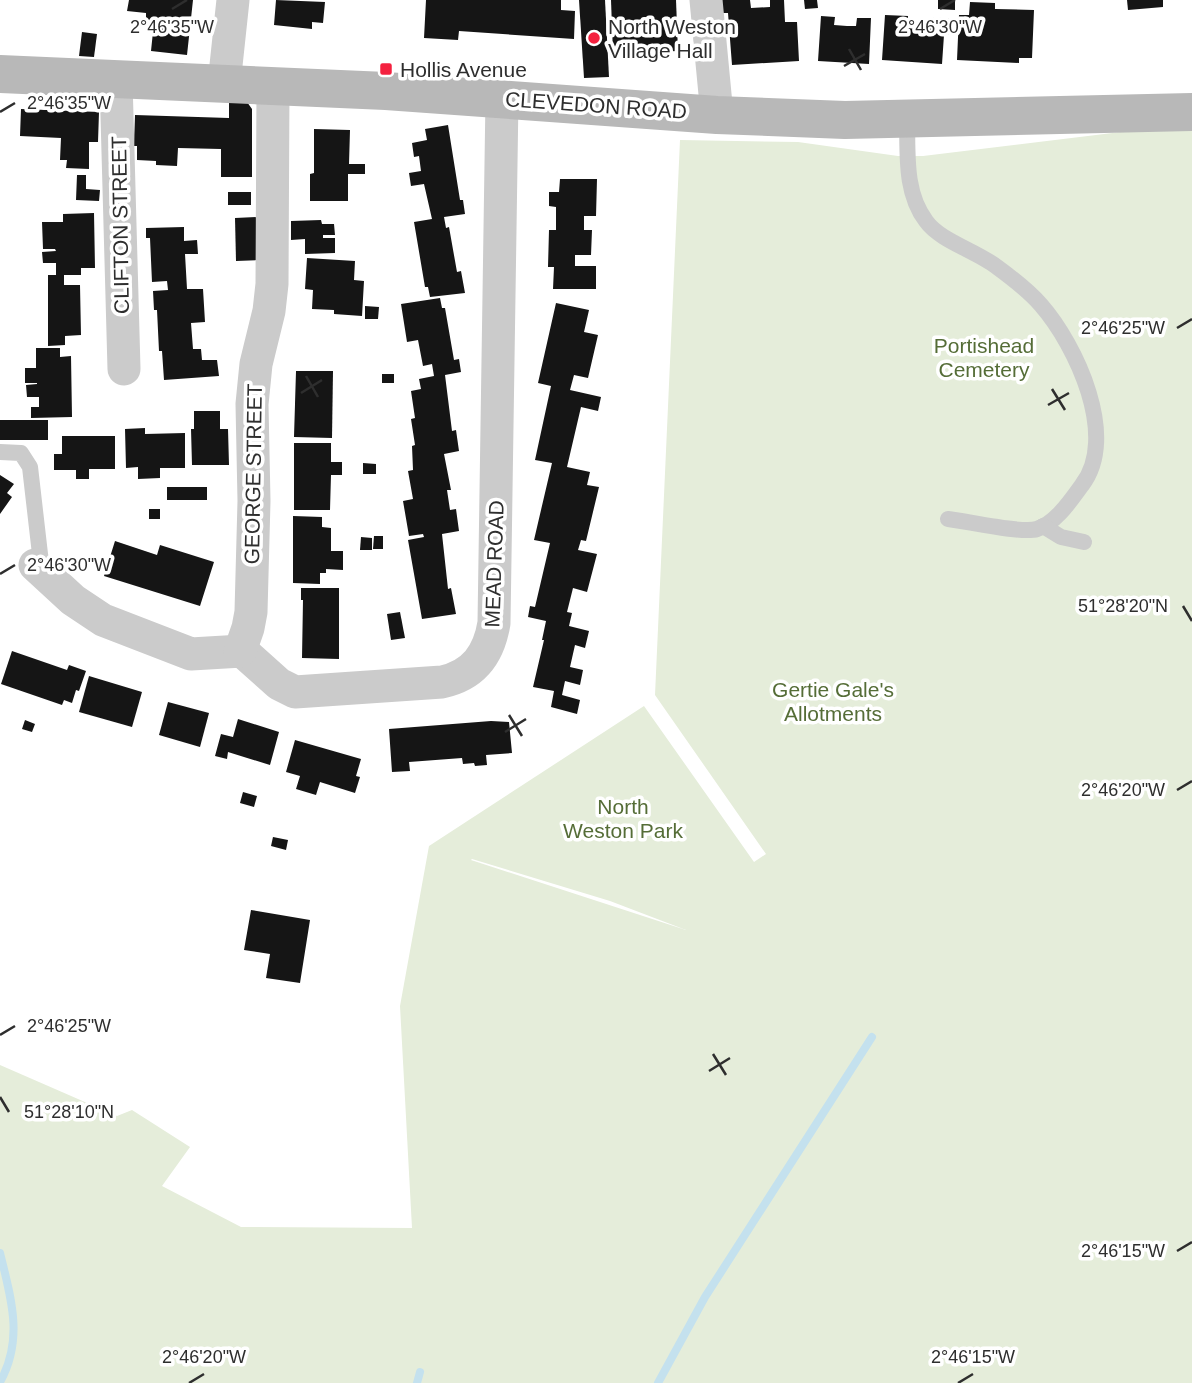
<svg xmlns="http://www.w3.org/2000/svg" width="1192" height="1383" font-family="Arial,sans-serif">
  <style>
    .green { fill: #e5edda; fill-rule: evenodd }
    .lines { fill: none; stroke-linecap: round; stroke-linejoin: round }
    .stream { stroke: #c4e1ee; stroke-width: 8 }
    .building { fill: #151515 }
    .service { stroke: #cbcbcb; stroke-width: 16 }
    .minor { stroke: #cbcbcb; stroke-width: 33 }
    .secondary { stroke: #b8b8b8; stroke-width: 38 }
    .ticks { fill: none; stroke: #2e2e2e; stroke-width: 2.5 }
    .poi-dot { fill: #f4213f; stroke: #fff; stroke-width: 2.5 }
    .labels { text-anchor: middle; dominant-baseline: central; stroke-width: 7; stroke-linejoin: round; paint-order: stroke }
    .poi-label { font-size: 21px; fill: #2e2e2e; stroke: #fff; text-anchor: start }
    .street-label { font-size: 21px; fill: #2e2e2e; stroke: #fff }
    .park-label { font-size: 21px; fill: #556d37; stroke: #fff }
    .ticks-label { font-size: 18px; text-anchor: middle; fill: #2e2e2e; stroke: #fff; stroke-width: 7; stroke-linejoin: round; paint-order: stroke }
  </style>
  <rect width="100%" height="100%" fill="#fff"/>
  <path class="green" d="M1178,125L1192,126V1383H0V1065L117,1116L132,1110L190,1147L162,1186L241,1227L412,1228L400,1006L429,846L644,706L754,862L766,854L655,695L680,140L798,142L898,156H923ZM472,859L610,901L686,930L471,860Z"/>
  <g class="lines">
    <g class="stream">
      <path d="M0,1253C11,1298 24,1339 0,1382"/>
      <path d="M417,1383L420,1372"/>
      <path d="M658,1383L705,1297L872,1037"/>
    </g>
  </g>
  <g class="building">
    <path d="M129,0H193L187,55L151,51L154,22L146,21V13L127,11Z"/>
    <path d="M276,0L325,2L323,23L312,22V29L274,25Z"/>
    <path d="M426,0H561V10L575,11L574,39L459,31L458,40L424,38Z"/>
    <path d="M579,0H605L609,77L584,78Z"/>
    <path d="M611,0H676L678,51L613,54Z"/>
    <path d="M717,0H750L751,8L770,7V0H784L785,22H797L799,61L732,65L728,13H718Z"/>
    <path d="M804,0H817L818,8L805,9Z"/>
    <path d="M938,0H955V10L938,9Z"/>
    <path d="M1127,0H1163V7L1128,10Z"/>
    <path d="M970,2L995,3V9L1034,10L1032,58H1019V63L957,60L959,15H969Z"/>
    <path d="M885,15L908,16V24L930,26V17L955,19L953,35H944L942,64L882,60Z"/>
    <path d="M821,16L835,17L834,25L847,26H856L857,18H871L869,64L818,61Z"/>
    <path d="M82,32L97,34L94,57L79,56Z"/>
    <path d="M229,102H247L252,109V177H221V149L178,148L177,166L156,165V161L137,160V146H134L135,115L229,118Z"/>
    <path d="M21,109L99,112L98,142H89V169L66,168L67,160H60L61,138L20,136Z"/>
    <path d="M448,125L460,200H463L465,214L444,217L446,228L449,227L457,272L461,271L465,293L430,297L428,287H425L414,222L432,219L424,184L411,186L409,173L421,171L419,156L414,157L412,143L427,140L425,129Z"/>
    <path d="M314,129L350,130L349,164H365V174H348V201H310V174L314,173Z"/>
    <path d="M77,175H86V189L100,190L99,201L76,200Z"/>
    <path d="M560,179H597L596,216H584V230H592L591,255H575V266H596V289H553L554,267H548L549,230H556V207L549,206V192H559Z"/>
    <rect x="228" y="192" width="23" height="13"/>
    <path d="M94,213L95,268H81V275H64V285H80L81,335L65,336V345L48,346V275H56V263H43L42,252L56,251L55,249H43L42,222H63V214Z"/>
    <path d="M258,217L259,260L236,261L235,218Z"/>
    <path d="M321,220L322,224H334L335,235H323V238H335V253L305,254V239L291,240V221Z"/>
    <path d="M184,227V241L197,240L198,254H185L187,289H203L205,322L191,323L193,349H201L202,360H217L219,376L164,380L162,351H159L157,310H154L153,291L168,290L167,281L152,282L150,238H146V228Z"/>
    <path d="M307,258L355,261L354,280L364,281L362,316L334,314V310L312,309L313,290L305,289Z"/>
    <path d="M440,298L442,308H445L454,360L459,359L461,372L445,375L452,431L456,430L459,451L444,454L451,490H447L450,510L456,509L459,531L442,534L448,589L451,588L456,614L422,619L408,540L424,537L423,534L409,536L403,501L413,499L408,471L413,470L412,446L415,445L411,419L415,418L411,391L421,389L419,379L434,376L432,364L423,366L418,340L407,342L401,304Z"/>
    <path d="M556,303L589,310L584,332L598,335L588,378L574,375L570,390L601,397L598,411L581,407L567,467L590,472L587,485L599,487L586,541L581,540L578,550L597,554L587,592L573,588L567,612L572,613L569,626L589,631L585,648L575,645L570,667L583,670L580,685L565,681L562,695L580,700L577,714L551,707L554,691L533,687L544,640H542L546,621L528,617L530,606L535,607L550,543L534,540L552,463L535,460L551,386L538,383Z"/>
    <path d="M365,306L379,307L378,319H365Z"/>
    <path d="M36,348H60V357L71,356L72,417L31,418V407H39V397H27L26,385L37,384V383H25V368H36Z"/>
    <path d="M296,371H333L332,438L294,437Z"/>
    <rect x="382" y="374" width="12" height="9"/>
    <path d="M194,411H220V429H228L229,465H192L191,429H194Z"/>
    <rect x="0" y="420" width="48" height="20"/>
    <path d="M145,428V434L185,433V468H160V478L138,479V467L126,468L125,429Z"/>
    <path d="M62,436H115V469H89V479H76V470H54V454H62Z"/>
    <path d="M294,443H331V462H342V475H331L330,510H294Z"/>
    <path d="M363,463L376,464V474H363Z"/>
    <path d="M0,475L14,484L7,493L12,497L0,514Z"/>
    <rect x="167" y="487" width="40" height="13"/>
    <rect x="149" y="509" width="11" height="10"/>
    <path d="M293,516L322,517V527L331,528V551H343V570L326,569V573H320V584L293,583Z"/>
    <path d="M374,536H383V549H373Z"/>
    <path d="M361,537L372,538V550H360Z"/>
    <path d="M115,541L157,555L160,545L214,562L200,606L104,576Z"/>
    <path d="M301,588H339V659L302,658L303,600H301Z"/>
    <path d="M400,612L405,638L391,640L387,614Z"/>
    <path d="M12,651L67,670L69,665L86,671L79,691L76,690L72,703L64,700L62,705L1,684Z"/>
    <path d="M89,676L142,692L132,727L79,712Z"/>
    <path d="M168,702L209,713L200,747L159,735Z"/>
    <path d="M238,719L279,732L270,765L228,752L227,759L215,756L221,734L233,737Z"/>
    <path d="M25,720L35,724L32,732L22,729Z"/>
    <path d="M491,721L509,722L512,753L486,755L487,765L475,766L474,763L463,764L462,758L409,762L410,771L392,772L389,729Z"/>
    <path d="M295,740L361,759L356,776L360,777L355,793L320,782L316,795L296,789L300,776L286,772Z"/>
    <path d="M243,792L257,796L254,807L240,803Z"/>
    <path d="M273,837L288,840L286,850L271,846Z"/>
    <path d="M251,910L310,920L300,983L266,978L270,954L244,950Z"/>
  </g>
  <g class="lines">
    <g class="service">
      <path d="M907,119C908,153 904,192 926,221C940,241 977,251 997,267C1012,278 1029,291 1041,305C1076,345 1119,437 1082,485C1071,500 1056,523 1037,529C1022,534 966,521 948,519"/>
      <path d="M0,452L21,453L30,467L40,554"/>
      <path d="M1043,526L1061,537L1084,542"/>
    </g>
    <g class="minor">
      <path d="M706,0L717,115"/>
      <path d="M116,80L124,369"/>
      <path d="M224,84L233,0"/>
      <path d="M35,565L73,600L103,620L191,654L242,651L279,684L295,692L442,682C474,675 489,654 494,623L502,98"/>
      <path d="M240,651L248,628L251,612L254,501L252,404L256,364L269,311L272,284L273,88"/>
    </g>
    <path class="secondary" d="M0,74L386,91L717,115L845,120L1192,112"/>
  </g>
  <path class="ticks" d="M172,9L187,0M940,9L955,0M849,49L861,70M844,66L865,54M0,112L15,103M1177,328L1192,319M306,376L318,397M1052,389L1065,410M301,393L322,380M1048,405L1069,393M0,574L15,565M1183,606L1192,621M509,715L522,736M505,732L526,719M1177,790L1192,781M0,1035L15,1026M713,1054L726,1075M709,1071L730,1058M0,1097L9,1112M1177,1251L1192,1242M189,1383L204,1374M958,1383L973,1374"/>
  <g class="poi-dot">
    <circle cx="594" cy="38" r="7"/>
    <rect x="379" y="62" width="14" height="14" rx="3.5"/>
  </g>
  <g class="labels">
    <g class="poi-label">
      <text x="608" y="26">North Weston<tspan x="608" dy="24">Village Hall</tspan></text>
      <text x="400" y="69">Hollis Avenue</text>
    </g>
    <g class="street-label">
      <text transform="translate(596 105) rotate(4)">CLEVEDON ROAD</text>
      <text transform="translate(120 225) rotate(-91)">CLIFTON STREET</text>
      <text transform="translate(253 474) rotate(-89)">GEORGE STREET</text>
      <text transform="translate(494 564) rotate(-88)">MEAD ROAD</text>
    </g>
    <g class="park-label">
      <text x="984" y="345">Portishead<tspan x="984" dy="24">Cemetery</tspan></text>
      <text x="833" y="689">Gertie Gale's<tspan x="833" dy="24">Allotments</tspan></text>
      <text x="623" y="806">North<tspan x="623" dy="24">Weston Park</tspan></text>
    </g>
  </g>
  <g class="ticks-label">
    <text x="172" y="33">2°46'35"W</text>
    <text x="940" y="33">2°46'30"W</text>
    <text x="69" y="109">2°46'35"W</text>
    <text x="1123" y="334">2°46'25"W</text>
    <text x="69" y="571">2°46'30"W</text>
    <text x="1123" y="612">51°28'20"N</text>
    <text x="1123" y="796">2°46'20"W</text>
    <text x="69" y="1032">2°46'25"W</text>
    <text x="69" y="1118">51°28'10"N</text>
    <text x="1123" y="1257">2°46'15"W</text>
    <text x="204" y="1363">2°46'20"W</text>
    <text x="973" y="1363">2°46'15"W</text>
  </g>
</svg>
